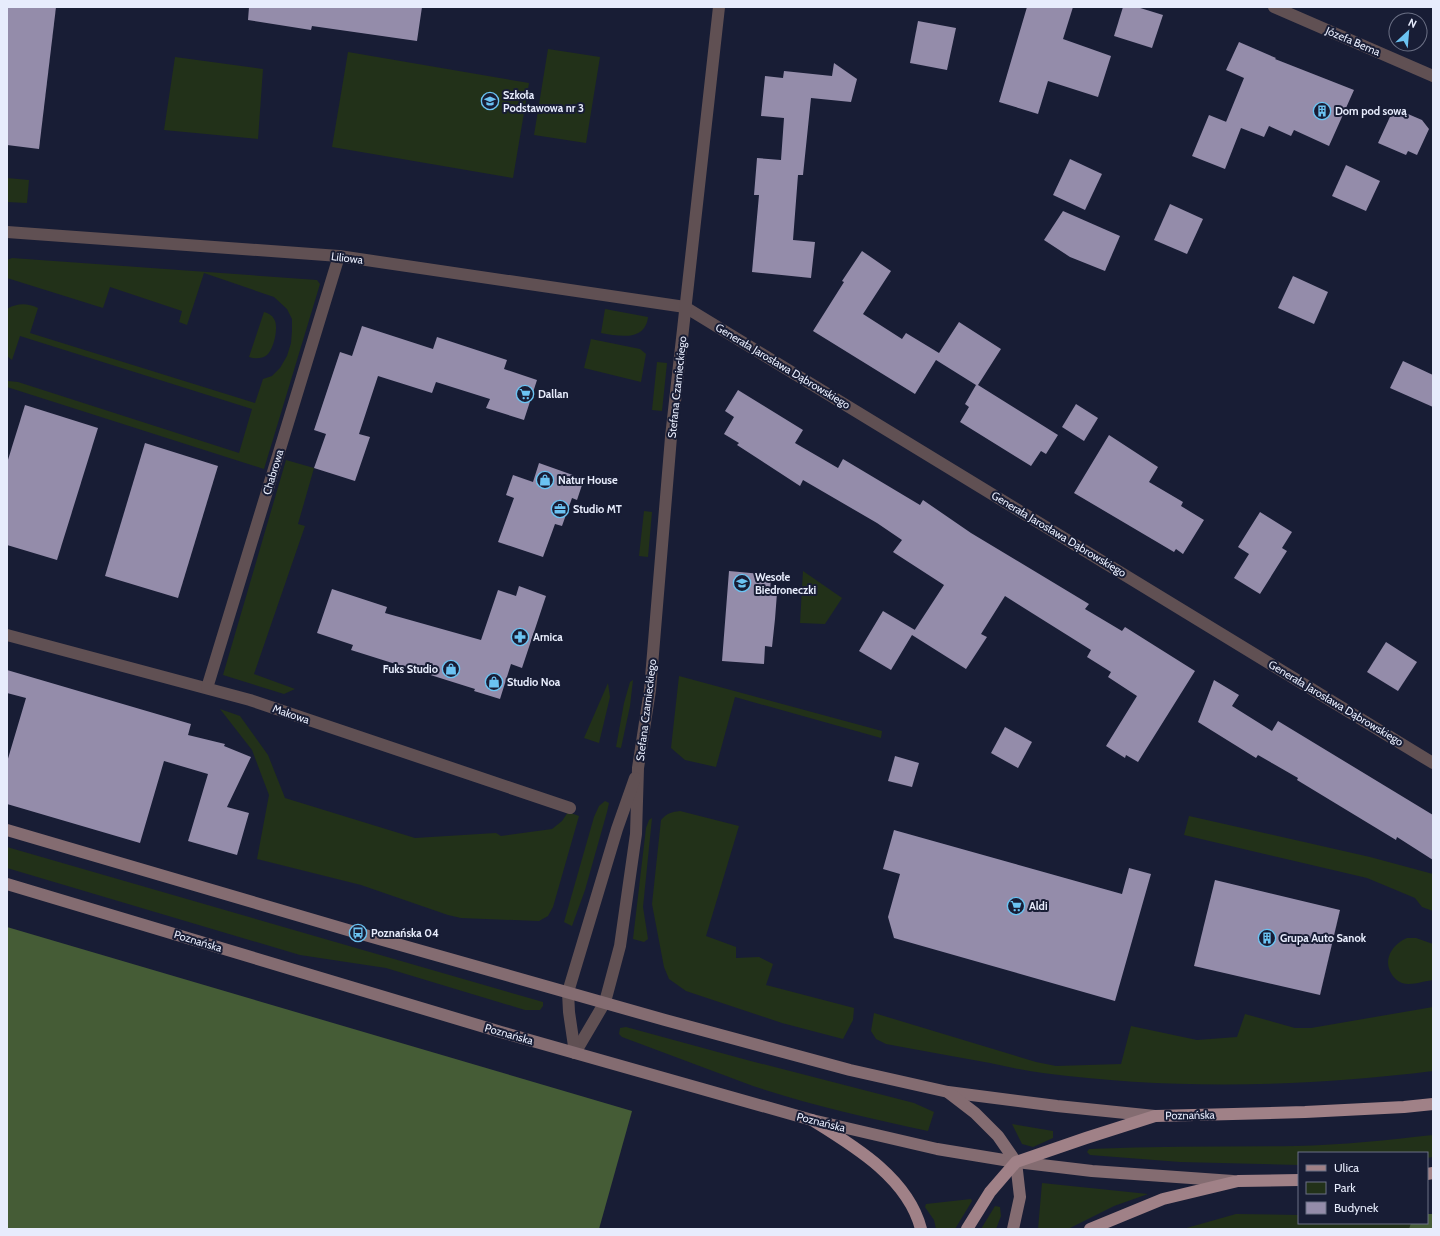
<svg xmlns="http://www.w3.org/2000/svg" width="1440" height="1236" font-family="Cabin,sans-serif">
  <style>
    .green { fill: #223119 }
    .forest { fill: #455c36 }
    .building { fill: #948caa }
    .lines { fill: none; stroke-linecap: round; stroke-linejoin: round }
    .minor { stroke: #605053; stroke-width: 12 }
    .secondary { stroke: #846c71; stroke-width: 12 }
    .primary { stroke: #a08187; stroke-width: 12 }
    .labels { text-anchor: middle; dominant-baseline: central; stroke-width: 4; stroke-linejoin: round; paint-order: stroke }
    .street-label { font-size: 11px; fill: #e7ecfc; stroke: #181d35 }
    .poi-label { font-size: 11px; font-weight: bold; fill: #e7ecfc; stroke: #181d35; text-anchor: start }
  </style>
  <rect width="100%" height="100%" fill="#181d35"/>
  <g class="green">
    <path d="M548,49L600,57L586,143L534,135Z"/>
    <path d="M348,52L529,83L513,178L332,147Z"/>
    <path d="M175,57L263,69L258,139L164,130Z"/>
    <path d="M7,178L29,180L27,203L7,202Z"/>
    <path d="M12,258L317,280L320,284L264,469L7,387V381H8L18,382L239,453L252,409L20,336L12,360L7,356V309C17,303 27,303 38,308L30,333L255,403L263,379L272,376L280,368L287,356L291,343L292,331V319L287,309L274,297L204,273L187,325L179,322L182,311L110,287L103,308L7,278V260Z"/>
    <path d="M605,309L648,317C645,342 619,336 601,333Z"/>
    <path d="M264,312C268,313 272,315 274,319C279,326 274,349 267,355C262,359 255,359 249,357Z"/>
    <path d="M591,339L640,349L646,354L641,382L584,368Z"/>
    <path d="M657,362L667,363L662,411L652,410Z"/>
    <path d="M286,460L314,468L298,524L305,526L254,674L295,689L284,694L223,675Z"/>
    <path d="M644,511L652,512L648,557L639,556Z"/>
    <path d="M803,571L842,598L825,624L800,623Z"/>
    <path d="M679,676L882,731L881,738L735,697L716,767L685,760L671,748Z"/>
    <path d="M633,680L630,706L621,748L616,747L624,703L630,682Z"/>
    <path d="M608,683L610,697L599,743L584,738Z"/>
    <path d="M220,709L240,716L268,755L285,798L415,838L496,833L501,836L552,829L562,821L568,812L579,816L553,907L548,916L539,921L461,918L448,915L361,885L257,859L269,795L252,750Z"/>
    <path d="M605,801L609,803L607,812L585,890L572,926L564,922L594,817L599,806Z"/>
    <path d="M680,811L739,826L706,936L736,947V958L759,957L773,964L766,985L854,1008L853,1020L843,1039L782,1023L686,991L669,979L664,967L652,904L661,820C667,813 672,812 680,811Z"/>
    <path d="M1189,816L1370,857L1433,874V911L1422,907L1415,898L1367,878L1184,835Z"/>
    <path d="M652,818L643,907L648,939L644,942L633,939L646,828L649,820Z"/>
    <path d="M7,847L543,1002V1006L540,1010H525L386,968L300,955L7,868Z"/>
    <path d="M1407,938H1416L1433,944V980C1424,981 1411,986 1402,983C1397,981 1393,977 1391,973C1383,958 1393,944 1407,938Z"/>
    <path d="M1433,1007V1071C1304,1087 1172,1090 1043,1073C1026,1071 1008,1067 990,1063C955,1057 920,1050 886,1044L876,1039L871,1031L874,1013L1036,1062L1056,1066L1121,1064L1131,1026L1197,1040L1237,1037L1245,1014L1295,1028H1311Z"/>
    <path d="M626,1027L747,1060L914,1103L934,1112L928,1131C869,1118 810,1105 753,1086L622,1037L619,1034L620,1028Z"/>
    <path d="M1012,1124L1053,1131V1138L1033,1147L1022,1144Z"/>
    <path d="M1433,1135V1157L1427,1158V1153H1299V1165L1180,1162L1090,1155L1087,1152L1089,1149C1158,1146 1227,1147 1296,1146C1342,1145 1388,1140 1433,1135Z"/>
    <path d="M1042,1183L1148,1194L1114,1206L1068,1229H1038Z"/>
    <path d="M971,1199L972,1201L955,1229H936L934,1220L925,1207L926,1204Z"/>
    <path d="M995,1206L1000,1207L1001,1216L996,1229H981Z"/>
    <path d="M1236,1214L1299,1215V1223H1427V1214H1433V1229H1183Z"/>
  </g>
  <g class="forest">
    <path d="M7,927L632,1111L599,1229H7Z"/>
    <path d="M1427,1214H1433V1229H1409L1411,1223H1427Z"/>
  </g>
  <g class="building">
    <path d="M7,7H56L39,149L7,145Z"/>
    <path d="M249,7H422L417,41L312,26L311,30L248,20Z"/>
    <path d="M1027,7H1073L1063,39L1111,56L1098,97L1048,81L1038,114L999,102Z"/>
    <path d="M1123,7H1137L1163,15L1152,48L1114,36Z"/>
    <path d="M918,21L956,28L947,70L910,63Z"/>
    <path d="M1239,42L1276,58L1275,59L1354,90L1329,146L1294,130L1291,136L1269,126L1264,137L1241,128L1225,169L1192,156L1209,115L1229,123L1226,122L1244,78L1226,70Z"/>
    <path d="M834,63L857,79L851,102L811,98L803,175H798L793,240L815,242L811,278L752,272L759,195H754L757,158L781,160L784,118L761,116L765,76L783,78L784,71L832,76Z"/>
    <path d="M1394,108L1422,120L1429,129L1417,155L1408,151L1406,155L1378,143Z"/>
    <path d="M1070,159L1102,174L1085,210L1053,195Z"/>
    <path d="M1346,165L1380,181L1366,211L1332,196Z"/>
    <path d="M1170,204L1203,219L1187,254L1154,240Z"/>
    <path d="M1063,211L1120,236L1105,271L1070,257L1044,240Z"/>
    <path d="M862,251L891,271L863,314L902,339L906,333L939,353L959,322L1001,349L978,385L1058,435L1046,454L1041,451L1031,466L960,422L969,407L965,404L976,385L936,360L915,394L813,331L844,282L842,281Z"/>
    <path d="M1293,276L1328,292L1314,324L1278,308Z"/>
    <path d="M362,326L433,349L437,337L507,360L504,369L537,380L524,420L486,408L490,399L436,382L432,393L378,376L359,434L370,437L355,481L314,468L326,434L314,430L340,352L352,356Z"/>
    <path d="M1403,361L1433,375V407L1390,388Z"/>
    <path d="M738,390L803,430L795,443L838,468L843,459L920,505L923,500L971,533L1089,604L1085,609L1122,631L1125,627L1195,671L1138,762L1126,755L1125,758L1106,746L1137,696L1108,677L1111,672L1087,657L1091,650L1005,596L981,634L987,637L966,669L912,635L891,670L859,651L883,611L915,630L914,631L944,585L893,552L902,540L877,523L803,480L800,486L737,445L739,443L724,434L734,417L725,411Z"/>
    <path d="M1076,404L1098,418L1084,441L1062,427Z"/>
    <path d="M25,405L98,428L57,560L7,545V463Z"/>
    <path d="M1109,435L1158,467L1149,482L1183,502L1181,506L1204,520L1183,554L1176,549L1174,552L1074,493Z"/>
    <path d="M145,443L218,466L178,598L105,576Z"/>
    <path d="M539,463L584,479L577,500L572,498L562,526L555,524L543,557L498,542L514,498L506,495L513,475L533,482Z"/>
    <path d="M1260,512L1292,532L1282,548L1287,551L1260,594L1234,578L1249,554L1238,547Z"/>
    <path d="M729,571L771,575L770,593H777L775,619L772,647L765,646L764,664L722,661Z"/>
    <path d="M519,586L546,596L522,668L511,664L500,699L474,691L475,689L351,650L353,645L317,633L332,589L387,607L385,613L481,640L498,590L516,596Z"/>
    <path d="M1386,642L1417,662L1398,691L1367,672Z"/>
    <path d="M7,670L191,724L188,735L225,744L224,746L251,757L227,807L249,813L237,855L188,841L208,774L164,761L140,843L7,804V762L26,698L7,693Z"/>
    <path d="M1214,680L1239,695L1232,706L1272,731L1278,721L1433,815V860L1397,837L1396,840L1297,780L1298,778L1258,755L1256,758L1198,722Z"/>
    <path d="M1005,727L1032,742L1018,768L991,753Z"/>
    <path d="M895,756L919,763L912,787L888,781Z"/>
    <path d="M894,830L1122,894L1129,868L1151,874L1115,1001L894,938L888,917L900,874L883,869Z"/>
    <path d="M1215,880L1340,910L1320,995L1194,966Z"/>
  </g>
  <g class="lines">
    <g class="minor">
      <path d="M1274,7L1433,76"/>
      <path d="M7,232L339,256L685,307L1433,763"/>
      <path d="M7,635L250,700L570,808"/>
      <path d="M207,688L339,256"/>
      <path d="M575,1053L605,1002L620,946L636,834L638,768L650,690L671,437L719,7"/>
      <path d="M575,1053L569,1012L568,992L617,829L635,778"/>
    </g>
    <g class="secondary">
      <path d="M7,830L358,933L665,1020L850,1070L948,1092L1057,1106L1155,1116"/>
      <path d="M7,884L501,1032L812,1120L937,1149L1016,1162L1092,1171L1233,1181"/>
      <path d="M949,1093L975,1113L998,1136L1016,1162L1020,1197L1013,1229"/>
    </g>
    <g class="primary">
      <path d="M812,1120C854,1146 908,1178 921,1229"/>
      <path d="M1427,1174L1433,1173"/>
      <path d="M967,1229L990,1192L1016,1162L1086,1138L1155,1116L1305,1112L1404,1107L1433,1104"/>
      <path d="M1090,1229L1163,1199L1238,1181L1299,1180"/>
    </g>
  </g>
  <defs>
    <symbol id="school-ring" viewBox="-11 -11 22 22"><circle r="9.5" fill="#181d35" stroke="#6bc3f2" stroke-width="1.5"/><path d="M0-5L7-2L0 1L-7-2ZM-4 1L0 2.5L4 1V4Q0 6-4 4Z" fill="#6bc3f2"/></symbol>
    <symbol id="building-ring" viewBox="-11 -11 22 22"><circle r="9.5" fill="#181d35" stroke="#6bc3f2" stroke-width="1.5"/><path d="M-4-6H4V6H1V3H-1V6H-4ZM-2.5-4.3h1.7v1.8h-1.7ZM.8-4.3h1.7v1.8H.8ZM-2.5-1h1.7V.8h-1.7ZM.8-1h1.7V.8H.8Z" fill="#6bc3f2"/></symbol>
    <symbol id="supermarket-ring" viewBox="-11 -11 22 22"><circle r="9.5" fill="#181d35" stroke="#6bc3f2" stroke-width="1.5"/><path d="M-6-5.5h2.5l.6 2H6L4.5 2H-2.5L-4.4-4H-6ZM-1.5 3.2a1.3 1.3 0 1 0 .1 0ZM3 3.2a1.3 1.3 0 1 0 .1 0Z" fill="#6bc3f2"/></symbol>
    <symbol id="shop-ring" viewBox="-11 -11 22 22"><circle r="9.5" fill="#181d35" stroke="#6bc3f2" stroke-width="1.5"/><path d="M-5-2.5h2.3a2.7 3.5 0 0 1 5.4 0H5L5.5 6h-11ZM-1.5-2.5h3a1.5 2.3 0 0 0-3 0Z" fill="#6bc3f2"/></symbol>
    <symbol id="office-ring" viewBox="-11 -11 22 22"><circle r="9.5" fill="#181d35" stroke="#6bc3f2" stroke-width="1.5"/><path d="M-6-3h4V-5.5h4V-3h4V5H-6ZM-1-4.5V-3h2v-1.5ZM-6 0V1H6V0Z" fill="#6bc3f2"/></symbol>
    <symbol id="pharmacy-ring" viewBox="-11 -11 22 22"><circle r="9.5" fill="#181d35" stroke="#6bc3f2" stroke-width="1.5"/><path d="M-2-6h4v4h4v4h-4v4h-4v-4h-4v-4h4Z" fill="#6bc3f2"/></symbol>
    <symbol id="bus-ring" viewBox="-11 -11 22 22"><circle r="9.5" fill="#181d35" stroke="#6bc3f2" stroke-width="1.5"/><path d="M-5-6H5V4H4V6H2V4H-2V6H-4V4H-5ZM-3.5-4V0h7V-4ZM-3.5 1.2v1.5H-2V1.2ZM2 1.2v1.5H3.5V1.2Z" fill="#6bc3f2"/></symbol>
  </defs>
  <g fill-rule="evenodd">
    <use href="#school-ring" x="480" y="91" width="20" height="20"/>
    <use href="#building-ring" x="1312" y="101" width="20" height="20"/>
    <use href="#supermarket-ring" x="515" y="384" width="20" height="20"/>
    <use href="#shop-ring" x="535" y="470" width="20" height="20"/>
    <use href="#office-ring" x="550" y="499" width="20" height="20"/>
    <use href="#school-ring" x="732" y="573" width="20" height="20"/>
    <use href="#pharmacy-ring" x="510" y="627" width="20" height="20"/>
    <use href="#shop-ring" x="441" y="659" width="20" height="20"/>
    <use href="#shop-ring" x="484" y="672" width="20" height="20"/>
    <use href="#supermarket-ring" x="1006" y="896" width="20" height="20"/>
    <use href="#bus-ring" x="348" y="923" width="20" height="20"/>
    <use href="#building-ring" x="1257" y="928" width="20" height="20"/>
  </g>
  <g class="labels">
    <g class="street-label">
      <text transform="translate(1353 41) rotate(23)">Józefa Bema</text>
      <text transform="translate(347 258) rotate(7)">Liliowa</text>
      <text transform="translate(783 366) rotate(31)">Generała Jarosława Dąbrowskiego</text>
      <text transform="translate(677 387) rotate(-84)">Stefana Czarnieckiego</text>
      <text transform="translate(273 472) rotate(-73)">Chabrowa</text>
      <text transform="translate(1059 534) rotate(31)">Generała Jarosława Dąbrowskiego</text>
      <text transform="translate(1336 703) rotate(31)">Generała Jarosława Dąbrowskiego</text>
      <text transform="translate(646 710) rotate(-83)">Stefana Czarnieckiego</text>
      <text transform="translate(291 714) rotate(19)">Makowa</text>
      <text transform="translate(198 941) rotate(17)">Poznańska</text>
      <text transform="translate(509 1034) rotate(16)">Poznańska</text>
      <text transform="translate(1190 1115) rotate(-1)">Poznańska</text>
      <text transform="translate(821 1122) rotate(14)">Poznańska</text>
    </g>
    <g class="poi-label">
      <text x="503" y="95">Szkoła<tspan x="503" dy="13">Podstawowa nr 3</tspan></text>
      <text x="1335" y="111">Dom pod sową</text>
      <text x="538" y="394">Dallan</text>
      <text x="558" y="480">Natur House</text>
      <text x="573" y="509">Studio MT</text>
      <text x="755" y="577">Wesołe<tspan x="755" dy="13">Biedroneczki</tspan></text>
      <text x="533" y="637">Arnica</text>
      <text x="438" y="669" text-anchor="end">Fuks Studio</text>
      <text x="507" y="682">Studio Noa</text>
      <text x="1029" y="906">Aldi</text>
      <text x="371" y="933">Poznańska 04</text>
      <text x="1280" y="938">Grupa Auto Sanok</text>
    </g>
  </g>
  <rect width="1440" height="1236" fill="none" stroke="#e7ecfc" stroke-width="16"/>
  <rect x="1298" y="1152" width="130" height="72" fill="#181d35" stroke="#6b7085"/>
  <rect x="1306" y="1165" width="20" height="6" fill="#a08187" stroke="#6b7085"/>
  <text x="1334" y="1172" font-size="12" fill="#e7ecfc">Ulica</text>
  <rect x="1306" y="1182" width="20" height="12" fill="#223119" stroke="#6b7085"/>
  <text x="1334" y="1192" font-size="12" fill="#e7ecfc">Park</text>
  <rect x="1306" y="1202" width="20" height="12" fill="#948caa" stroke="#6b7085"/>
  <text x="1334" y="1212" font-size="12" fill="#e7ecfc">Budynek</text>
  <g transform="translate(1408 32) rotate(26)"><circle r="19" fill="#181d35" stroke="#6b7085"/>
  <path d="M0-3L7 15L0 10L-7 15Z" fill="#6bc3f2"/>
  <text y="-6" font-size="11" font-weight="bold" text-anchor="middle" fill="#e7ecfc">N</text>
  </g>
</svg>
